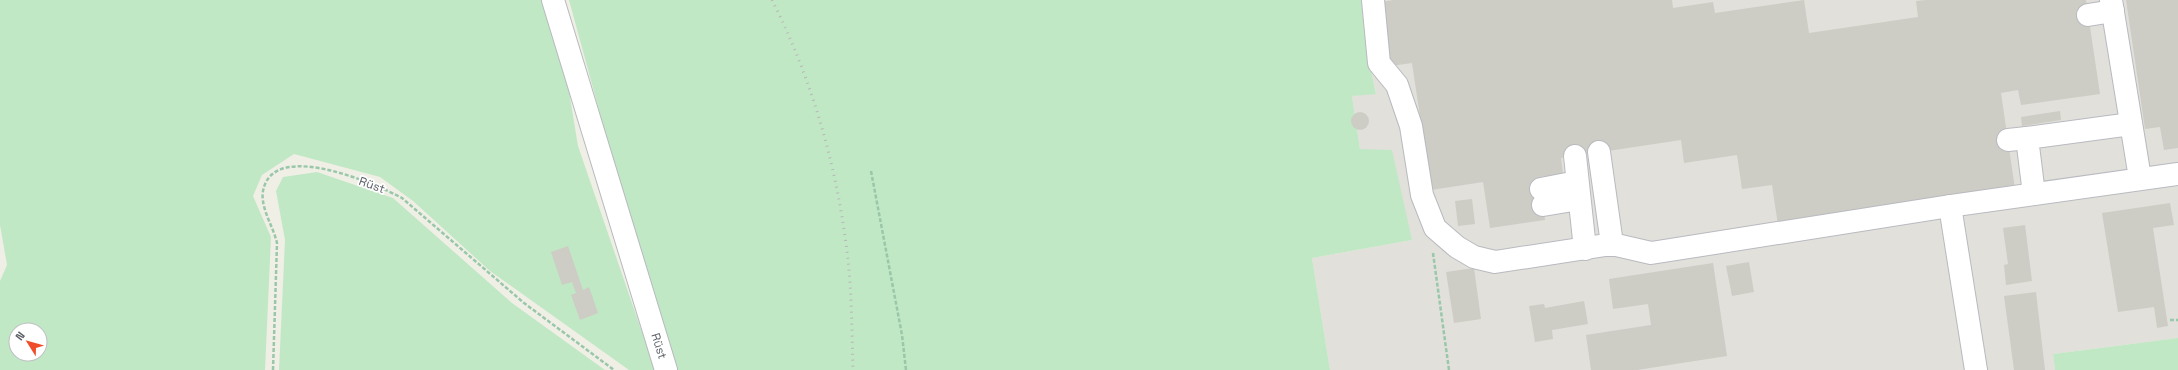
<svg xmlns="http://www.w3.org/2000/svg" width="2178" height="370" font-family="'Space Grotesk',sans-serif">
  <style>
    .industrial { fill: #e1e0da }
    .green { fill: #c1e8c5; fill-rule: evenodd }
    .building { fill: #cdccc5 }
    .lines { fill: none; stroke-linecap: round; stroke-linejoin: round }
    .minor-casing { stroke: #b8bac0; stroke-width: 24 }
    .path { stroke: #99c7aa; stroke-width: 2.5; stroke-dasharray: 4 2; stroke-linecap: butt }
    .minor { stroke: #fff; stroke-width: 22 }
    .rail { stroke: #b6b7b8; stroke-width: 3; stroke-dasharray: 1 5; stroke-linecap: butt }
    .labels { text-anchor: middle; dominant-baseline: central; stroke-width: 3.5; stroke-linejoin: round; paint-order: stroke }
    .street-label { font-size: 12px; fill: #5d6067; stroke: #fff }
  </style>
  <rect width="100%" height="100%" fill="#f0efe6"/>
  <path class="industrial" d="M1361,0H2178V338L2053,354L2055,370H1330L1312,258L1412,240L1360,149L1352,96L1376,93L1366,46Z"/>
  <g class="green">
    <path d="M0,0H554L578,146L655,370H629L490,271L413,201L380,177L294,154L262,175L253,196L271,237L265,370H0V281L7,265L0,225ZM16,330H40V354H16Z"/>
    <path d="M569,0H1361L1366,46L1376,94L1352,96L1360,149L1392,150L1412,240L1312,258L1330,370H670Z"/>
    <path d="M317,172L393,198L512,303L605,370H279L285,240L276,191L283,177Z"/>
    <path d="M2178,338V370H2055L2053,354Z"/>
  </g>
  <g class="building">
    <path d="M1393,0H1672L1673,8L1713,2L1715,13L1804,0L1809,33L1918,17L1916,1L1926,0H2086L2100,94L2021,105L2018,90L2001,93L2015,189L1778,225L1772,185L1742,189L1737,155L1684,163L1681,140L1561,158L1563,174L1539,177L1545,220L1490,228L1483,182L1431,190L1412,63L1391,66L1382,2Z"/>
    <path d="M2126,0H2178V148L2164,150L2160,127L2145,129Z"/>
    <path d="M2060,111L2061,120L2022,126L2021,117Z"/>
    <circle cx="1360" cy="121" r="9"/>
    <path d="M1472,199L1475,224L1458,226L1455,201Z"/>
    <path d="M2170,203L2174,225L2153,228L2168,326L2157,328L2154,307L2118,312L2102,213Z"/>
    <path d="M2025,225L2032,281L2006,285L2004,265L2008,264L2003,228Z"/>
    <path d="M568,246L583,290L589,287L598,313L580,320L571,295L576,293L572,282L562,285L551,252Z"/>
    <path d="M1749,262L1754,292L1732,296L1726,266Z"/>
    <path d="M1713,263L1727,356L1637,370H1591L1586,335L1651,325L1648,304L1613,309L1609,279Z"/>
    <path d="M1474,268L1481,319L1454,323L1446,272Z"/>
    <path d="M2036,292L2045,370H2014L2004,296Z"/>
    <path d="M1584,301L1588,324L1552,330L1553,339L1535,342L1529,306L1544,304L1545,308Z"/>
  </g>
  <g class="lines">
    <defs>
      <g id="minor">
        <path d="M553,0L666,370"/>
        <path d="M1373,0L1379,63L1397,85L1411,126L1422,195L1435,228L1457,247L1474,257L1495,262L1612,244L1651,253L1950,206L2178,174"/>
        <path d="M2111,0L2140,178"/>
        <path d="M2088,15L2113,11"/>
        <path d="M2008,140L2027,138"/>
        <path d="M1599,152L1612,244"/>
        <path d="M1575,156L1585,249"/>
        <path d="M1541,189L1577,182"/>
        <path d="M2034,194L2027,138L2131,124"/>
        <path d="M1543,205L1579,199"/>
        <path d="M1950,206L1976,370"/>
      </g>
    </defs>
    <use href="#minor" class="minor-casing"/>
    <g class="path">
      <path d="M871,171L902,335L906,370"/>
      <path d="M1433,253L1449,370"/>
      <path d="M2170,320H2178"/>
      <path d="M273,370L277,243C273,225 258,205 264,187C278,141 376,184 402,198L524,303L614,370"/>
    </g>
    <use href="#minor" class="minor"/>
    <path class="rail" d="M772,0C814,83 840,177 849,270C852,303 852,337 853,370"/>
  </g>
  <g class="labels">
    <g class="street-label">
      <text transform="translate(372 185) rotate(20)">Rüst</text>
      <text transform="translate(659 346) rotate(73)">Rüst</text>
    </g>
  </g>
  <g transform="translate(28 342) rotate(307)"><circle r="19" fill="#ffffff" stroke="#bebfc2"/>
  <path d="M0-3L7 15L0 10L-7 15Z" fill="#f04d2b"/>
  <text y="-6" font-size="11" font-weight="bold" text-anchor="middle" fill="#5d6067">N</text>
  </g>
</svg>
